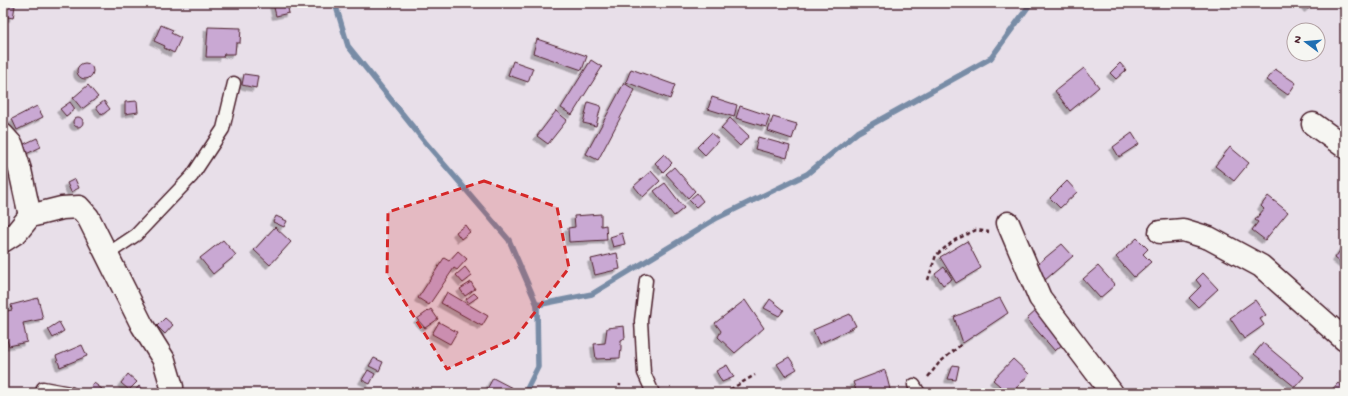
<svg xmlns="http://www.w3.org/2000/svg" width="1348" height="396" font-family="'Gochi Hand',sans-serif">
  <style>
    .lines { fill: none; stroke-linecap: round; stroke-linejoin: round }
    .stream { stroke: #788ca6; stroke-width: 5.5 }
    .building { fill: #c9a8d3; stroke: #4a1f2b; filter: url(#shadow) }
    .lane-casing { stroke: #4a1f2b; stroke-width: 15 }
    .street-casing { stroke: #4a1f2b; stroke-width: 25 }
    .path { stroke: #4a1f2b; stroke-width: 2.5; stroke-dasharray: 4 3; stroke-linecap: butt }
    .lane { stroke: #f6f6f2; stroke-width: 12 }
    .street { stroke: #f6f6f2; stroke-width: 22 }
    .marked { fill: #d62828; fill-opacity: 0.2; stroke: #d62828; stroke-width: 3; stroke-dasharray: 8 5; stroke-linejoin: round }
  </style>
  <defs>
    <filter id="shadow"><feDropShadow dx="-3.5" dy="3.5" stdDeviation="0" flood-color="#0004"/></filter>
  </defs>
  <rect width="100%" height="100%" fill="#e8dfe9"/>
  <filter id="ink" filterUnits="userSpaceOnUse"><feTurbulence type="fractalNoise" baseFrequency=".025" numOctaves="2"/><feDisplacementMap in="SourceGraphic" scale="8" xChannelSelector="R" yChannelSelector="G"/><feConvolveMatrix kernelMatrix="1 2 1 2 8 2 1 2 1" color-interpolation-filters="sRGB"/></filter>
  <g filter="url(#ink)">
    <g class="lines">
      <g class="stream">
        <path d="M335,3L348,46L425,142L509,240L537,305L538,367L525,393"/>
        <path d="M537,305L592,294L717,218L807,174L858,132L991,58L1031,3"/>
      </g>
    </g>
    <g class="building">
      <path d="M273,3H287L289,13L276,16Z"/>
      <path d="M1303,3H1315L1308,9Z"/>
      <path d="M3,4L15,6L13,18L3,16Z"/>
      <path d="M161,25L173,30L171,33L181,38L174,53L164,48L165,46L154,41Z"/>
      <path d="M208,27L241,28L240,43H236L235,54H224L223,57H206Z"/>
      <path d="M537,39L587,56L582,70L533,53Z"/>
      <path d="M591,60L602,67L572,115L561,108Z"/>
      <path d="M513,61L533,68L528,82L508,75Z"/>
      <circle cx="85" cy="71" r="8"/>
      <path d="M1120,63L1126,70L1116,79L1110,73Z"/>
      <path d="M1084,68L1099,87L1070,111L1055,91Z"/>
      <path d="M631,69L675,85L670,99L626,82Z"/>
      <path d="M1275,69L1296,83L1288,95L1267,80Z"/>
      <path d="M244,74L258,76L256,88L242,85Z"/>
      <path d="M624,83L635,90L598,160L586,154Z"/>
      <path d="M88,85L98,97L82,109L73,98Z"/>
      <path d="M712,97L737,105L734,117L708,109Z"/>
      <path d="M104,101L110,109L102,115L96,107Z"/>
      <path d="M137,101L138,112L125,114V102Z"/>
      <path d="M70,102L75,109L66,116L60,109Z"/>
      <path d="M588,102L601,106L596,126L583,123Z"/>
      <path d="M37,106L43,117L17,130L12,119Z"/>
      <path d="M740,106L770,116L766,127L736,118Z"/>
      <path d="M556,111L567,120L548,144L537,136Z"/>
      <circle cx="78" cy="122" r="5"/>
      <path d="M773,117L797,124L792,139L768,131Z"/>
      <path d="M730,118L749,136L740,146L721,128Z"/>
      <path d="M711,133L719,140L705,155L697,147Z"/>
      <path d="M1132,133L1139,144L1119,157L1113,147Z"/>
      <path d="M758,137L790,146L787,158L755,149Z"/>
      <path d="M37,138L41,147L24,155L20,146Z"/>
      <path d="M1230,147L1249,163L1234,181L1215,166Z"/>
      <path d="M664,154L672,163L663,172L655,163Z"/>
      <path d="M674,167L695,191L688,198L666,174Z"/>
      <path d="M651,171L660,181L643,197L634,186Z"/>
      <path d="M75,179L79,188L71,192L67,183Z"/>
      <path d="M1067,181L1077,192L1060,208L1050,198Z"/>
      <path d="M665,183L684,208L674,216L654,191Z"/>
      <path d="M697,193L703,201L696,207L689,200Z"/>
      <path d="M1268,196L1288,212L1265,240L1252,230L1258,222L1255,220L1264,209L1261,206Z"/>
      <path d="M601,214V226L606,225L607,240L569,242L568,228L575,227L574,216Z"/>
      <path d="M276,216L287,221L284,227L273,222Z"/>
      <path d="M465,225L470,232L461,239L456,232Z"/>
      <path d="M275,227L291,242L270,265L254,250Z"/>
      <path d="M622,233L625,244L613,247L610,237Z"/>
      <path d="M1137,238L1148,249L1143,254L1151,262L1134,277L1116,257Z"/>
      <path d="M223,240L236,255L213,274L200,258Z"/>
      <path d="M967,241L981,268L956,283L940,257Z"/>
      <path d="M1345,243V266L1335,258Z"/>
      <path d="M1062,244L1073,256L1045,280L1034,267Z"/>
      <path d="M458,251L467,259L457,270L454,268L429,305L418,298L444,258L449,261Z"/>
      <path d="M617,253L620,269L595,275L591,259Z"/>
      <path d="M1098,266L1115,285L1100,298L1083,279Z"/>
      <path d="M465,267L472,276L463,283L456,275Z"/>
      <path d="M944,267L952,279L943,285L935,274Z"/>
      <path d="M1203,273L1218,289L1198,307L1189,298L1201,286L1196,280Z"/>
      <path d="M471,282L475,289L465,296L460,289Z"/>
      <path d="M447,292L488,316L482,326L441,303Z"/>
      <path d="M474,293L478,297L469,303L466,299Z"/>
      <path d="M38,298L43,319L23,323L27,342L9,346L6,337L3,338V312L12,310L11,305Z"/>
      <path d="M1000,298L1008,313L963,343L954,317Z"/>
      <path d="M770,299L784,310L779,316L764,308Z"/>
      <path d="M745,300L764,328L735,353L718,337L721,331L715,323Z"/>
      <path d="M1255,300L1266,315L1260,319L1264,325L1244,339L1230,318Z"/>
      <path d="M431,309L438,319L425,328L417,319Z"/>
      <path d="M1038,309L1066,341L1055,351L1027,319Z"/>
      <path d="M850,314L856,326L819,344L813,330Z"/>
      <path d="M165,318L173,325L165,334L157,326Z"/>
      <path d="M59,322L64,331L53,338L48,329Z"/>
      <path d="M439,322L457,332L450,344L432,334Z"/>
      <path d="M624,326L625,338L621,340V349L620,358L596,359L594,344L605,343L607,328Z"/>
      <path d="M1263,343L1304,377L1295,387L1254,354Z"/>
      <path d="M82,345L87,356L60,367L56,356Z"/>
      <path d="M789,357L797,369L785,376L777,364Z"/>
      <path d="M374,358L383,362L379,371L369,366Z"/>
      <path d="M1013,359L1029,374L1012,393H1008L993,380Z"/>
      <path d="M727,365L734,377L722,382L716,371Z"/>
      <path d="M953,365L959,366L956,380L948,379Z"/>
      <path d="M368,370L375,374L370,384L362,380Z"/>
      <path d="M885,370L891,393H857L853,382Z"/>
      <path d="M128,374L137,382L129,390L121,383Z"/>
      <path d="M493,378L516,390L514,393H485Z"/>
      <path d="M94,383L102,389L99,393H95L90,389Z"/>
      <path d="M1338,383L1343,387L1345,385V393H1329Z"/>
      <path d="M139,386L145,391L144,393H133Z"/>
    </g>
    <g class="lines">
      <defs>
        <g id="lane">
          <path d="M106,255L136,235L192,176L223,129L234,83"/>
          <path d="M646,280L641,321L644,373L653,393"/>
          <path d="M914,385L919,393"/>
          <path d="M43,388L70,393"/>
        </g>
        <g id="street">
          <path d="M1313,124L1345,147"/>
          <path d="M3,135L12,145L20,170L30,216"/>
          <path d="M1008,223L1040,298L1112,393"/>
          <path d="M1160,232L1183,230L1209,238L1261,266L1345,340"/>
          <path d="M3,241L17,232L30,216L62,208L79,207L88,217L142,325L164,360L172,387L171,393"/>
        </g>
      </defs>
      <use href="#lane" class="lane-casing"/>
      <use href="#street" class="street-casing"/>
      <g class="path">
        <path d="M928,280L936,255L955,240L976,230L989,232"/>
        <path d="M928,377L939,363L963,343"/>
        <path d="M619,393L620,384"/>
        <path d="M724,393L755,375"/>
      </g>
      <use href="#lane" class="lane"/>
      <use href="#street" class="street"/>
    </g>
  </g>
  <path class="marked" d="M484,181L557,207L569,268L515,338L447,369L387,274L388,212Z"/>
  <rect width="1348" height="396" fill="none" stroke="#f6f6f2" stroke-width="16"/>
  <rect x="8" y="8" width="1332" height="380" fill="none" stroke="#4a1f2b" stroke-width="1.5" filter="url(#ink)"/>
  <g transform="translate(1306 42) rotate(286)"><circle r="19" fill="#f6f6f2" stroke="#b1a0a2"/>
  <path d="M0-3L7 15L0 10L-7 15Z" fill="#1f6fb2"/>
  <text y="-6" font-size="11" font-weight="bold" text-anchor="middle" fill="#4a1f2b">N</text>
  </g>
</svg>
